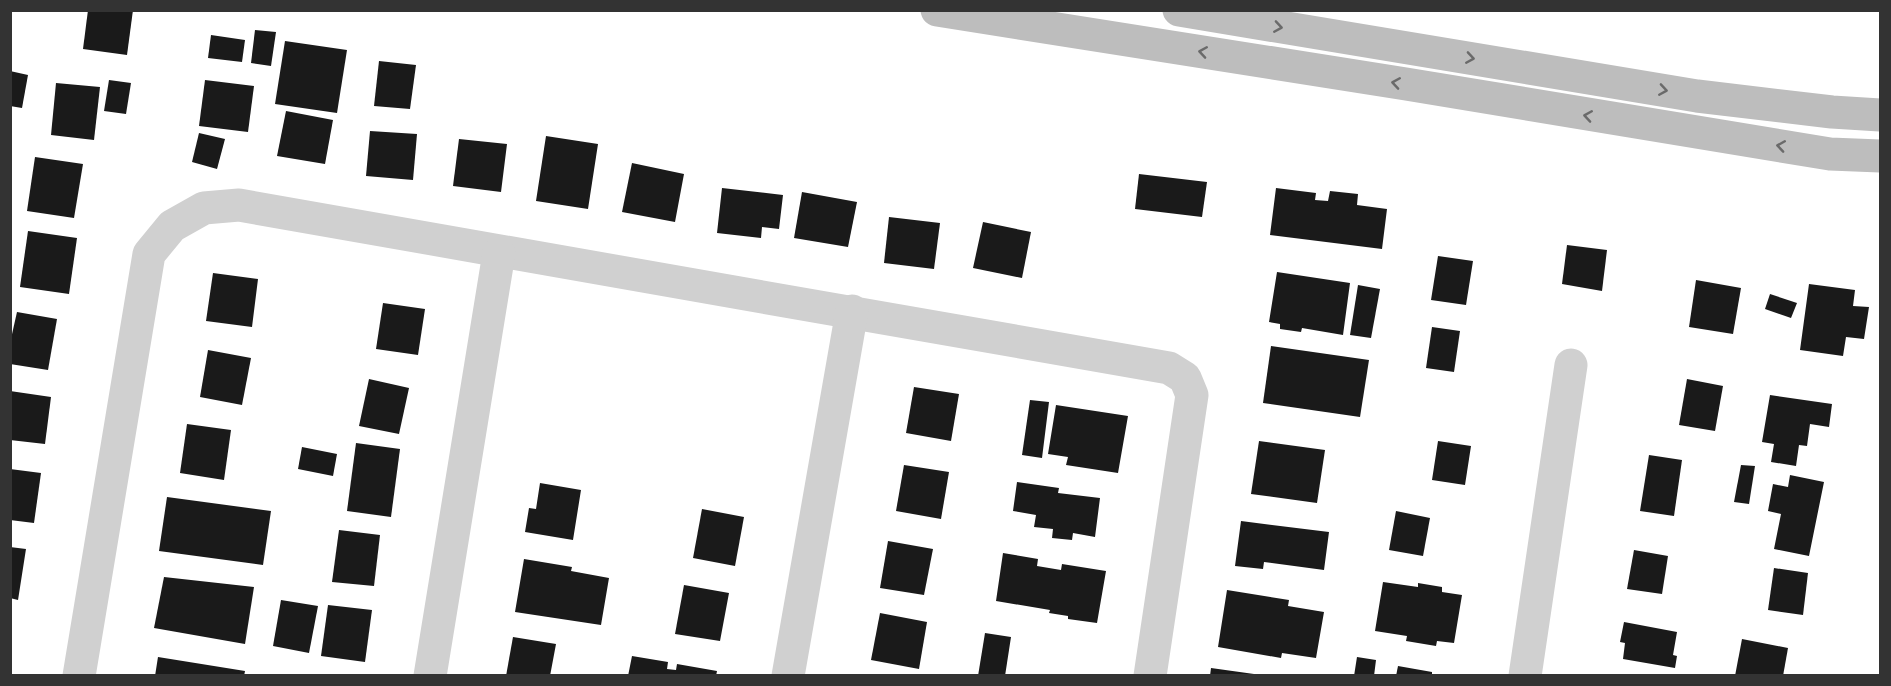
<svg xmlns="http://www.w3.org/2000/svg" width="1891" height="686" font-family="Barlow,sans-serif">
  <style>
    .building { fill: #1a1a1a }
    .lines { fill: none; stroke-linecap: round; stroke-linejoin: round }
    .street { stroke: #d0d0d0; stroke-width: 33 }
    .secondary { stroke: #bdbdbd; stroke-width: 33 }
    .oneway { stroke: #6a6a6a }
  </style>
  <rect width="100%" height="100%" fill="#fff"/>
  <g class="building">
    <path d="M88,10H133L127,55L83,49Z"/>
    <path d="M255,30L276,32L271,66L251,63Z"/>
    <path d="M211,35L245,40L242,62L208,58Z"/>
    <path d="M285,41L347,50L337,113L275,104Z"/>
    <path d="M379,61L416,65L410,109L374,106Z"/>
    <path d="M10,71L28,75L22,108L10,106Z"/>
    <path d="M109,80L131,83L126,114L104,111Z"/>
    <path d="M205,80L254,86L248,132L199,126Z"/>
    <path d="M56,83L100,87L94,140L51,135Z"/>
    <path d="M286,111L333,120L325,164L277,156Z"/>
    <path d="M370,131L417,134L413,180L366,176Z"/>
    <path d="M199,133L225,139L217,169L192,162Z"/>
    <path d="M546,136L598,144L588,209L536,201Z"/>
    <path d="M459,139L507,144L501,192L453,186Z"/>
    <path d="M35,157L83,164L74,218L27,211Z"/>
    <path d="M632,163L684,174L675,222L622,212Z"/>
    <path d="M1139,174L1207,182L1202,217L1135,209Z"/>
    <path d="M722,188L783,195L779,229L762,227L761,238L717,233Z"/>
    <path d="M1276,188L1316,193L1315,200L1328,201L1330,191L1358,194L1357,205L1387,209L1382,249L1270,235Z"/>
    <path d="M802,192L857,202L848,247L794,238Z"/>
    <path d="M889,217L940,223L934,269L884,263Z"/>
    <path d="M983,222L1031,232L1022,278L973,268Z"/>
    <path d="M28,231L77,238L69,294L20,287Z"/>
    <path d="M1567,245L1607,250L1602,291L1562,284Z"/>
    <path d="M1438,256L1473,261L1466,305L1431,300Z"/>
    <path d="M1277,272L1350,283L1343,335L1302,328L1301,332L1280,329V324L1269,322Z"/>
    <path d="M213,273L258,279L252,327L206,321Z"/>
    <path d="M1696,280L1741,288L1733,334L1689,327Z"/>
    <path d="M1809,284L1855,290L1853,306L1869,307L1864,339L1846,337L1843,356L1800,350Z"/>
    <path d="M1358,285L1380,289L1371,338L1350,335Z"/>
    <path d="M1770,294L1797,303L1791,318L1765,309Z"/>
    <path d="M383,303L425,309L418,355L376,349Z"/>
    <path d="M17,312L57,319L48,370L10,364V343Z"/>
    <path d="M1432,327L1460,331L1454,372L1426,368Z"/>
    <path d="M1271,346L1369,360L1360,417L1263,403Z"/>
    <path d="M208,350L251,358L242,405L200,397Z"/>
    <path d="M369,379L409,388L399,434L359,426Z"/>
    <path d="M1687,379L1723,386L1715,431L1679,425Z"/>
    <path d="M914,387L959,394L951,441L906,433Z"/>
    <path d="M10,391L51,397L45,444L10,440Z"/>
    <path d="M1770,395L1832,404L1829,427L1810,424L1807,446L1799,445L1796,466L1771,462L1774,444L1762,442Z"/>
    <path d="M1030,400L1049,402L1042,458L1022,455Z"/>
    <path d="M1056,405L1128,416L1118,473L1066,465L1068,457L1048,454Z"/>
    <path d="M187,424L231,430L224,480L180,473Z"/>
    <path d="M1259,441L1325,450L1317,503L1251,494Z"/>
    <path d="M1438,441L1471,446L1465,485L1432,480Z"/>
    <path d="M356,443L400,449L391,517L347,511Z"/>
    <path d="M302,447L337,454L333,476L298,469Z"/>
    <path d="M1649,455L1682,460L1674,516L1640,511Z"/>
    <path d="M904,465L949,472L941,519L896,511Z"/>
    <path d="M1741,465L1755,466L1749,504L1734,502Z"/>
    <path d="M10,469L41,473L34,523L10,520Z"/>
    <path d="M1790,475L1824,482L1809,556L1774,549L1781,514L1768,511L1773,484L1788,487Z"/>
    <path d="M1017,482L1059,488L1058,493L1100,498L1095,537L1073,533L1072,540L1052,538L1053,529L1034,527L1036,515L1013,511Z"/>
    <path d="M540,483L581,490L573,540L525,532L529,508L536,509Z"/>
    <path d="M167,497L271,511L263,565L159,551Z"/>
    <path d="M702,509L744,517L735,566L693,558Z"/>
    <path d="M1396,511L1430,518L1423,556L1389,550Z"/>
    <path d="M1241,521L1329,532L1324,570L1264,562L1263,569L1235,566Z"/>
    <path d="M339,530L380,535L374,586L332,582Z"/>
    <path d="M888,541L933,549L924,595L880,588Z"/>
    <path d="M10,547L26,549L18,600L10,598Z"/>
    <path d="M1634,550L1668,556L1662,594L1627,589Z"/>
    <path d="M1003,553L1038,559L1037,566L1061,570L1062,564L1106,571L1097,623L1068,619V616L1049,613L1050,610L996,601Z"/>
    <path d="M524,559L572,567L571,571L609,578L601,625L515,612Z"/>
    <path d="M1774,568L1808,573L1803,615L1768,610Z"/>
    <path d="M164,577L254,587L245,644L154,628Z"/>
    <path d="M1383,582L1418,587V583L1442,587V592L1462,595L1454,643L1437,641L1436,646L1406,641L1407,636L1375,631Z"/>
    <path d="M684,585L729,593L720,641L675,634Z"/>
    <path d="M1227,590L1289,600L1288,606L1324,612L1316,658L1282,653L1281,658L1218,647Z"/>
    <path d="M281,600L318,606L309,653L273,646Z"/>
    <path d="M328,605L372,610L365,662L321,656Z"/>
    <path d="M880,613L927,622L919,669L871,660Z"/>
    <path d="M1624,622L1677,632L1673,655L1677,656L1675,668L1623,659L1625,643L1620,642Z"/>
    <path d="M985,633L1011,637L1005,676H978Z"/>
    <path d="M513,637L556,644L550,676H506Z"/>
    <path d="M1742,639L1788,648L1783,676H1735Z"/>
    <path d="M632,656L668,662L667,669L676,670L677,664L717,671L716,676H628Z"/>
    <path d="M158,657L245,671L244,676H155Z"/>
    <path d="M1357,657L1376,660L1374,676H1354Z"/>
    <path d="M1398,666L1432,672V676H1396Z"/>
    <path d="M1211,668L1254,674V676H1210Z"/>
  </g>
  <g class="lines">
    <g class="street">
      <path d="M79,676L149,254L172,226L204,208L239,205C549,262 859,312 1169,368L1185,378L1192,395L1150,676"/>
      <path d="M430,676L499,253"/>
      <path d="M788,676L852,311"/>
      <path d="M1525,676L1571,365"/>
    </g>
    <g class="secondary">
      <path d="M937,10L1406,84L1830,154L1880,156"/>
      <path d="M1179,10L1697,96L1832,112L1880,115"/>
    </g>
  </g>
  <defs><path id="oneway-chevron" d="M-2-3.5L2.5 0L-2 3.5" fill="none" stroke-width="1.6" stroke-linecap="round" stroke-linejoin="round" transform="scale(1.5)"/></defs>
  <g class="oneway">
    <use href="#oneway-chevron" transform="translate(1278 27) rotate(9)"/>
    <use href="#oneway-chevron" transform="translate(1203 52) rotate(-171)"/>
    <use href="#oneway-chevron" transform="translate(1470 58) rotate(9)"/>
    <use href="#oneway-chevron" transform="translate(1396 83) rotate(-171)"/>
    <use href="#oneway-chevron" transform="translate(1663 90) rotate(9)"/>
    <use href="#oneway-chevron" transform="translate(1588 116) rotate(-171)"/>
    <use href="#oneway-chevron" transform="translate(1781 146) rotate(-171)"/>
  </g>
  <rect width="1891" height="686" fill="none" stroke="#333333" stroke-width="24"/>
</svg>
